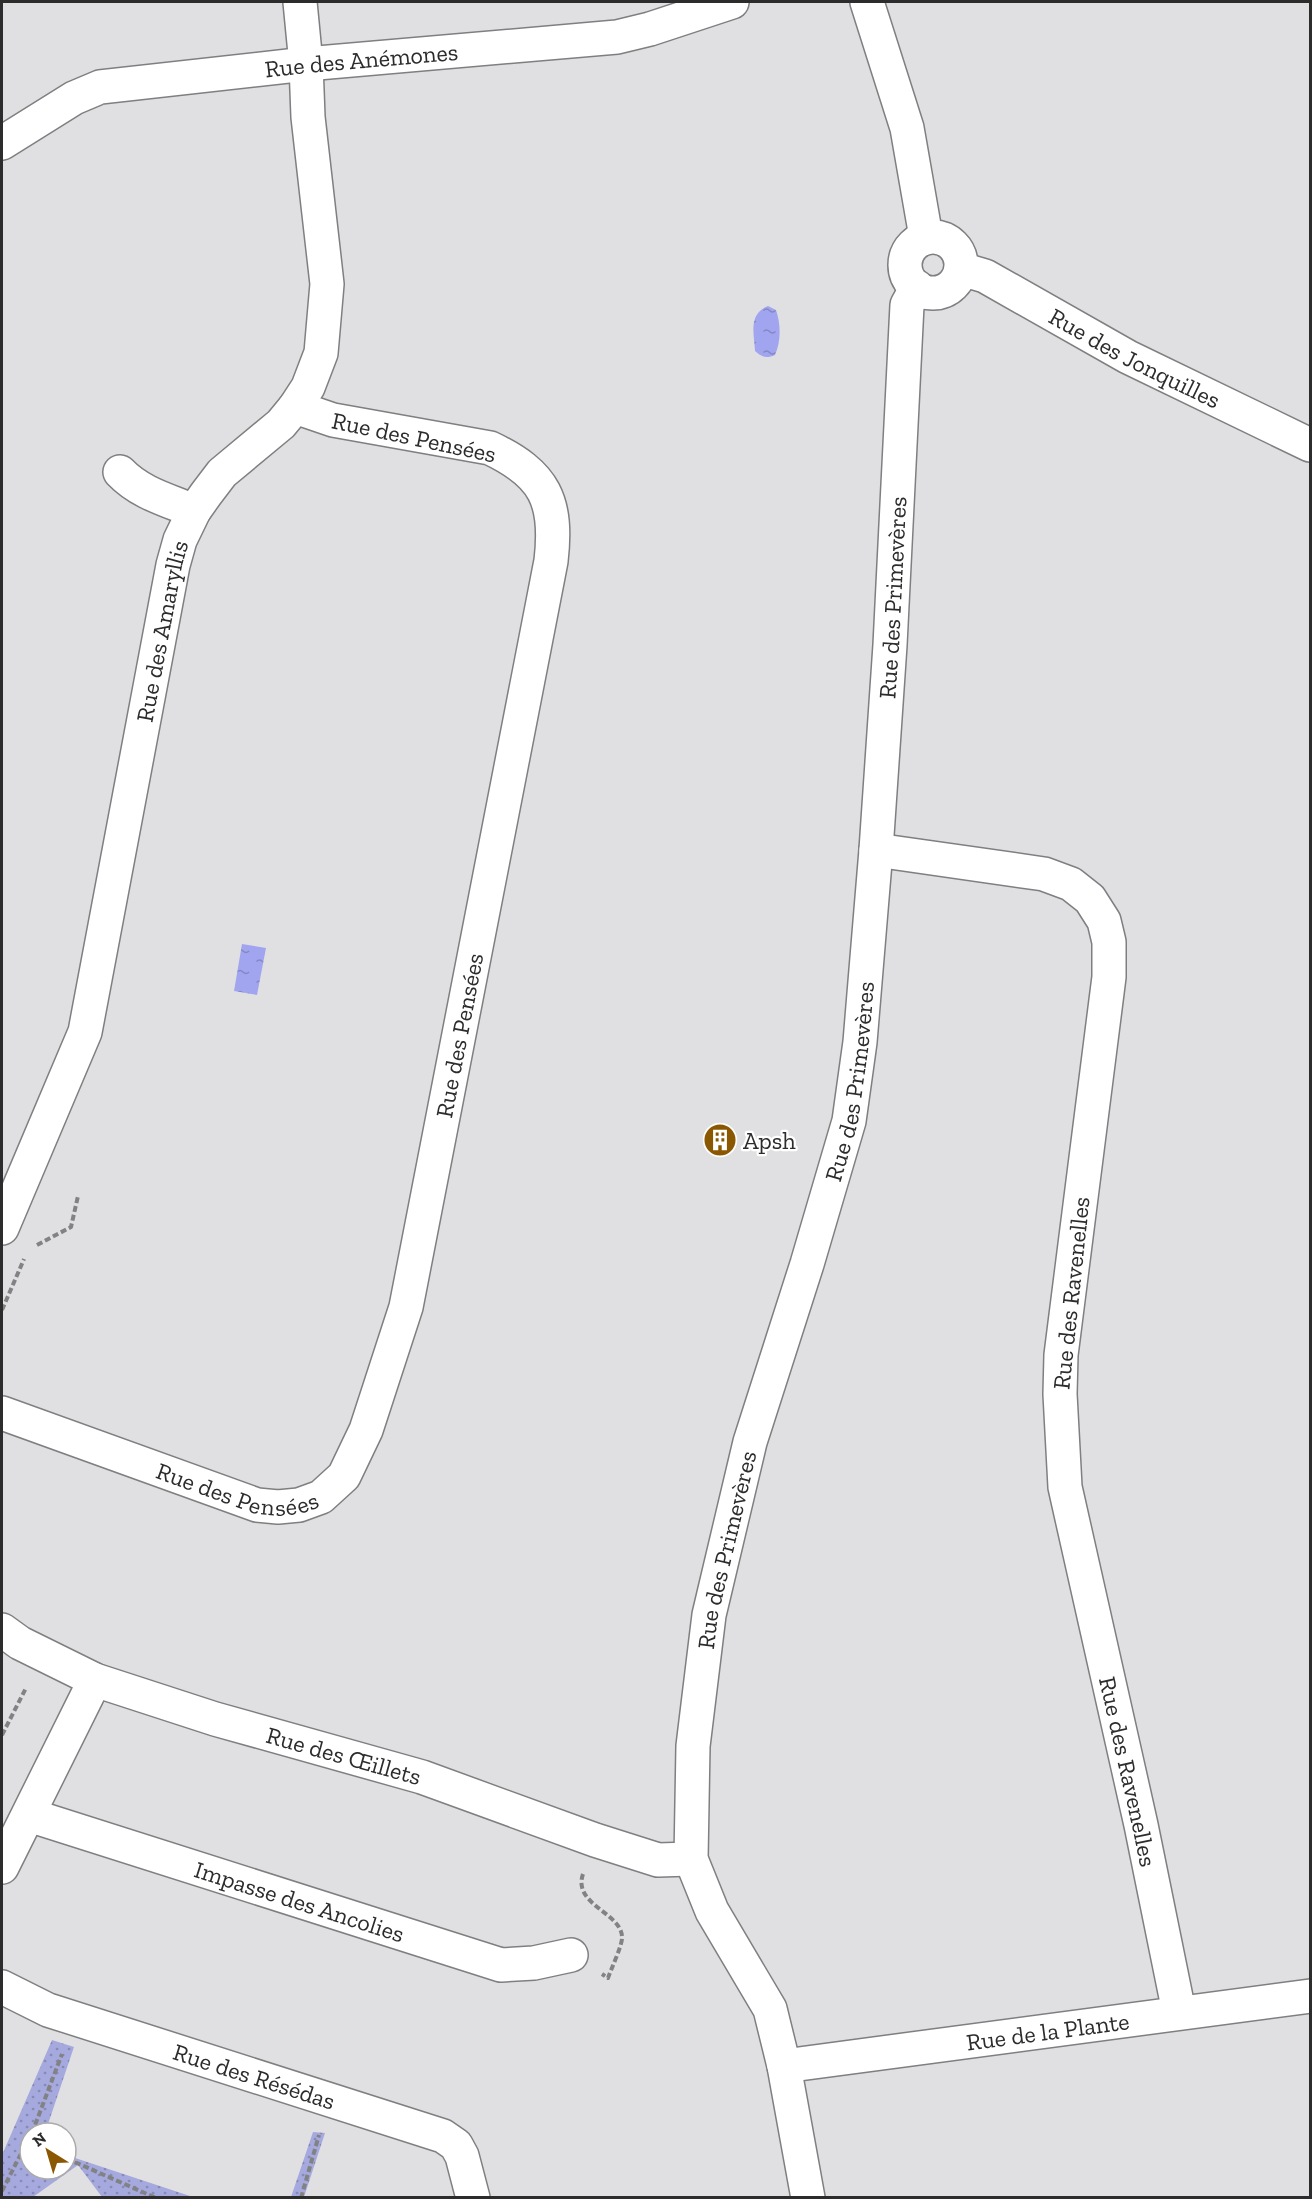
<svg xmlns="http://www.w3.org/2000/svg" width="1312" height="2199" font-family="'Zilla Slab',serif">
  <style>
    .grass { fill: url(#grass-dots) }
    .water { fill: url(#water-ripples) }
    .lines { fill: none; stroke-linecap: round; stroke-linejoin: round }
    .minor-casing { stroke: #7f7f82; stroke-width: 36 }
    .path { stroke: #828284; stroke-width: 4; stroke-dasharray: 6 3; stroke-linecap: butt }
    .minor { stroke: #fff; stroke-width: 33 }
    .labels { text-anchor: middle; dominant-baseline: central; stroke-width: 4.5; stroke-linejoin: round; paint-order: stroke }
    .street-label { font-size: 24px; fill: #2c2c2d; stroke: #fff }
    .poi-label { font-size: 24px; fill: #2c2c2d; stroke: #fff; text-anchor: start }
  </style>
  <defs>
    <pattern id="grass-dots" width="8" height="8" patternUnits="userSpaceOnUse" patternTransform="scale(1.5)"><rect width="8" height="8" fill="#a5a9dd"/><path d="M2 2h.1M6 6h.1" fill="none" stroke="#878ab4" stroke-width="1.8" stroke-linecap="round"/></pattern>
    <pattern id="water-ripples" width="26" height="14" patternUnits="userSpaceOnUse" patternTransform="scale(1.5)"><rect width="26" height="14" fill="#a1a5ef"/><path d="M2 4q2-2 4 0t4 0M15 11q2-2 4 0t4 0" fill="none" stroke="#8387c2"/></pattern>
  </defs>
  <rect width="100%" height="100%" fill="#e0e0e3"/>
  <g class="grass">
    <path d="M52,2040L74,2047L45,2133H30V2169H66V2155L193,2197H102L78,2165L33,2197H2V2155Z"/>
    <path d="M313,2132L325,2133L304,2197H291Z"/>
  </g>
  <g class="water">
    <path d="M768,306L776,310C781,324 781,342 775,355C766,359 762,357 755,351C754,333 748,314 768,306Z"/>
    <path d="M242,944L266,948L257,995L234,991Z"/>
  </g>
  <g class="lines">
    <defs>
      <g id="minor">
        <path d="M867,2L907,128L926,237"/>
        <path id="s1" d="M2,143L74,98L100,87L306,64L617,37L650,29L732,2"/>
        <circle cx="933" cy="265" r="28"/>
        <path id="s2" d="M961,269L985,276L1128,357L1310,445"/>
        <path d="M120,472C140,493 167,500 194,511"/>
        <path id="s3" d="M876,850L1044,874L1071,884L1090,899L1104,921L1109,942V977L1061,1355L1060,1394L1065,1487L1141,1825L1179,2012"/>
        <path id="s4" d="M2,1228L85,1032L173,565L180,540L194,511L206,494L222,473L281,424L295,407L308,387L321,353L327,284L308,117L306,64L300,2"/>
        <path id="s5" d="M2,1413L257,1505L278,1507L299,1505L321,1497L344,1476L366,1430L406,1307L551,561C558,501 545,474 490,448L333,420L295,407"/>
        <path id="s6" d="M2,1630L20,1643L95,1680L215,1719L422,1777L595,1840L658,1860L691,1859"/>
        <path id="s7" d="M29,1815L501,1965L534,1963L571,1955"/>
        <path d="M2,1867L95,1680"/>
        <path id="s8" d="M2,1987L48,2010L443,2136L456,2145L462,2156L473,2198"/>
        <path id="s9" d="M784,2066L1310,1996"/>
        <path id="s10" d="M808,2198L784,2066L770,2009L712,1911L691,1859L693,1746L709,1615L750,1442L807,1264L849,1121L860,1042L876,850L890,645L907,305L917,287"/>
      </g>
    </defs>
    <use href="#minor" class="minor-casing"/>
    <g class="path">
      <path d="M37,1245L71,1227L78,1196"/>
      <path d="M2,1310L24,1259"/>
      <path d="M2,1735L26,1688"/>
      <path d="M583,1874C572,1905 623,1913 622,1938C622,1946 611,1969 608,1978L602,1974"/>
      <path d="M32,2133L62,2054"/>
      <path d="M22,2153L30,2155"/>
      <path d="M66,2161L77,2163L156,2198"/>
      <path d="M2,2191L30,2136"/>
      <path d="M301,2198L319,2135"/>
    </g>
    <use href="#minor" class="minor"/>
  </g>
  <defs>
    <symbol id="building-disc" viewBox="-11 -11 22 22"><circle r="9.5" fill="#8b5802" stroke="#fff"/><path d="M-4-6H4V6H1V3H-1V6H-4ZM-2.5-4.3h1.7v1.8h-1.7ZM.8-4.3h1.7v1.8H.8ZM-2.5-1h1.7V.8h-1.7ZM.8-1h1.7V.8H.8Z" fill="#fff"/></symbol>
  </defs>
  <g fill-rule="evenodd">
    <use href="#building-disc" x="701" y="1121" width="38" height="38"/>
  </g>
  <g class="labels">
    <g class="street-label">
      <text stroke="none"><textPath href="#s1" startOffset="376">Rue des Anémones</textPath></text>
      <text stroke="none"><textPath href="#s2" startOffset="196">Rue des Jonquilles</textPath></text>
      <text transform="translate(414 437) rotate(12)">Rue des Pensées</text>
      <text stroke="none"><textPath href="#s10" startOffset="1647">Rue des Primevères</textPath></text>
      <text stroke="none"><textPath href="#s4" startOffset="621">Rue des Amaryllis</textPath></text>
      <text stroke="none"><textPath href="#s5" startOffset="825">Rue des Pensées</textPath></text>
      <text stroke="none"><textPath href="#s10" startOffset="1161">Rue des Primevères</textPath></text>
      <text transform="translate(1071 1293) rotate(-84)">Rue des Ravenelles</text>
      <text stroke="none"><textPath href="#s5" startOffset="249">Rue des Pensées</textPath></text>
      <text stroke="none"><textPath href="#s10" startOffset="675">Rue des Primevères</textPath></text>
      <text stroke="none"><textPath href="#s6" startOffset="366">Rue des Œillets</textPath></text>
      <text stroke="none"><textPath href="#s3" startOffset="1110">Rue des Ravenelles</textPath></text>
      <text stroke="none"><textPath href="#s7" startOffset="284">Impasse des Ancolies</textPath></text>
      <text stroke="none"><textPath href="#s9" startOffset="266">Rue de la Plante</textPath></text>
      <text stroke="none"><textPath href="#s8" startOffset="268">Rue des Résédas</textPath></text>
    </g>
    <g class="poi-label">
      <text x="743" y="1140">Apsh</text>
    </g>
  </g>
  <rect width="1312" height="2199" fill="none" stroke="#2c2c2d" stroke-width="6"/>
  <g transform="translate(48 2151) rotate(323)"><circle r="28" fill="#ffffff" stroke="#ababab" stroke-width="1.5"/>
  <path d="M0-4.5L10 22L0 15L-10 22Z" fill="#8b5802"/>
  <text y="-9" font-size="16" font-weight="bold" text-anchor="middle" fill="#2c2c2d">N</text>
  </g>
</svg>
